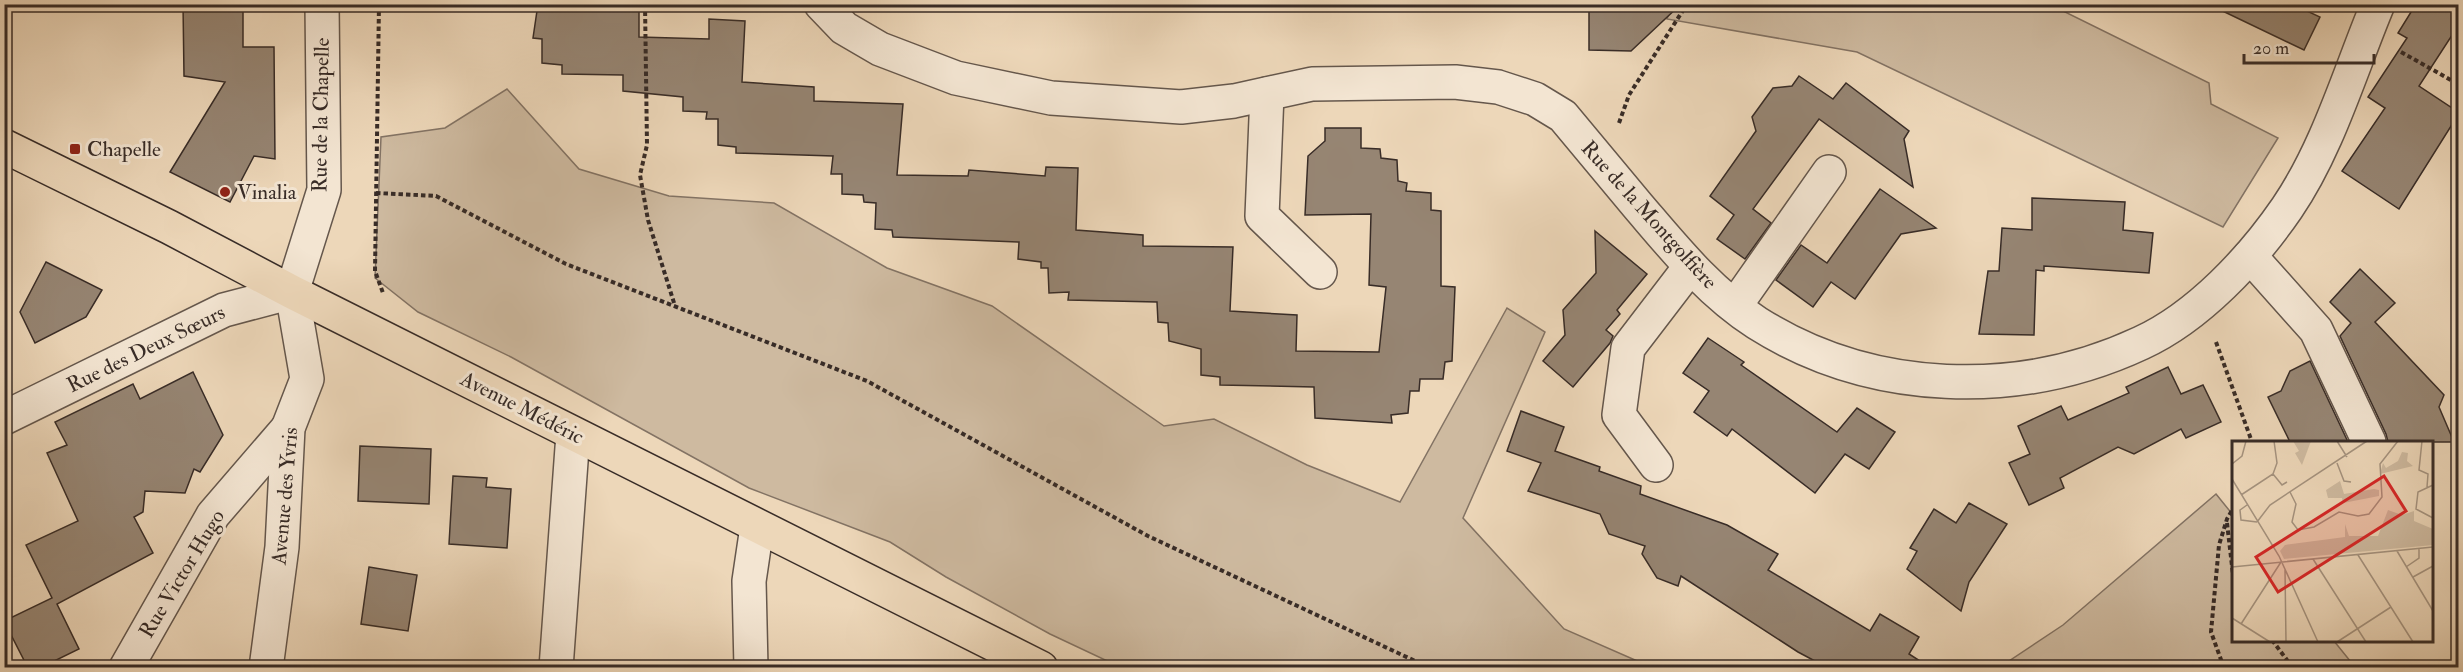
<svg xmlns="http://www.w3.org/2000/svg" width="2463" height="672" font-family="'IM FELL Double Pica',serif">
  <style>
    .green { fill: #cebaa0; stroke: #837364; stroke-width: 1.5 }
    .building { fill: #968573; stroke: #382c27; stroke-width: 1.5 }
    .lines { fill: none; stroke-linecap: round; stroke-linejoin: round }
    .minor-casing { stroke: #65574c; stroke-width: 36 }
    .major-casing { stroke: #382c27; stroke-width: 36 }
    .path { stroke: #382c27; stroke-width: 4; stroke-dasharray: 4.5 3; stroke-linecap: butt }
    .minor { stroke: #f3e5d2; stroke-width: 33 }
    .major { stroke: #edd7b9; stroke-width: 33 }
    .poi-dot { fill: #8f2418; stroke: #f3e5d2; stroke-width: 2 }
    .labels { text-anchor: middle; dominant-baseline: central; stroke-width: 6; stroke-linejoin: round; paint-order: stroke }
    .street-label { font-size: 21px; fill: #382c27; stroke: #f3e5d2 }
    .poi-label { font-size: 21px; fill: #382c27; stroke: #f3e5d2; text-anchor: start }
    .inset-road { fill: none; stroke: #a5937f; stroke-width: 1.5 }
    .view { fill: #d62828; fill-opacity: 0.15; stroke: #d62828; stroke-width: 3 }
    .inset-edge { fill: none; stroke: #382c27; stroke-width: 3 }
  </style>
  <rect width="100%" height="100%" fill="#edd7b9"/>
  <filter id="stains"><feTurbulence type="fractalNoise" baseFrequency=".00333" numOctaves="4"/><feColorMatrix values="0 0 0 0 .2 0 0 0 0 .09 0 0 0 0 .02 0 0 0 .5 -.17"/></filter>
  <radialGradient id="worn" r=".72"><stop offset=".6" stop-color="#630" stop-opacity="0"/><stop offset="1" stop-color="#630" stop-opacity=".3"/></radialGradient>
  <g class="green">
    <path d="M1672,4L2051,5L2209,83L2211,104L2278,138L2223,227L1857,52L1667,19Z"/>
    <path d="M507,89L579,169L669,196L774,203L887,268L992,306L1164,426L1214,419L1307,465L1400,502L1507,308L1545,332L1463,518L1564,629L1651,667H1120L1050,634L946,577L890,542L749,488L511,357L418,312L375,278L381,137L445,128Z"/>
    <path d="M2216,494L2233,515L2234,640L2334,641L2355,667H2000L2063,625Z"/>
  </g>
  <g class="building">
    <path d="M183,4H243V47H274L275,159L254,156L230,202L170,172L225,82L184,76Z"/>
    <path d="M538,4H639V37L709,39V19L745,21L742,82L814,87V101L903,104L897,175L968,176L969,170L1045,176L1046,167L1078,168L1076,230L1143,235V246L1233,247L1230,311L1297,315L1296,351L1379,352L1386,287L1369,285L1371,214L1305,215L1308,156L1325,141V128H1361V148L1380,149L1381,158L1397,160L1398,181L1407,183L1406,191L1431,193V210L1441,211V286L1455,287L1452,361L1445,362L1443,379H1420L1419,391H1410L1408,413L1391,415L1392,423L1315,418L1314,387L1220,385V377L1201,375V349L1169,341L1168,323L1158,322L1157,302L1068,300L1069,292L1049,293L1048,268H1041V262L1018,259L1019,242L893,237L892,230L875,229L876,203L864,202L863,195L842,194V174H831L833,156L736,153V147L718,145V119H706L707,112L683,111V97L623,91V75L562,74V65L542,63V39L533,38Z"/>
    <path d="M1589,4H1681L1631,51L1589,50Z"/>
    <path d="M2208,4H2292L2320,17L2304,50Z"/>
    <path d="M2416,4H2458V26L2419,86L2458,112V115L2399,209L2342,171L2385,108L2368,97L2407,38L2398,33Z"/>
    <path d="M1799,76L1833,99L1846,83L1909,131L1904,139L1913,187L1819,119L1753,209L1771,223L1745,259L1717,239L1734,215L1710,196L1756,131L1752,117L1773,88L1792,86Z"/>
    <path d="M1880,189L1936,228L1901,234L1855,299L1831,282L1813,307L1776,280L1801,245L1827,263Z"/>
    <path d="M2032,198L2125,202L2123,230L2153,233L2149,273L2044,266V271L2036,270L2034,335L1979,334L1988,271H1999L2002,228L2032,230Z"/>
    <path d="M1595,231L1647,274L1617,310L1620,314L1606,330L1613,336L1610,343L1573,387L1543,361L1565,335L1563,310L1596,273Z"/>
    <path d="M46,262L102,290L86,317L35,343L20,312Z"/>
    <path d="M2360,269L2395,303L2375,322L2444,395L2439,407L2454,442H2388L2386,434L2340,336L2351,323L2330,302Z"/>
    <path d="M1708,338L1744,362L1741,365L1837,432L1857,408L1895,432L1869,469L1845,454L1815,493L1732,429L1727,436L1694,412L1709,391L1683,373Z"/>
    <path d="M2310,361L2348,442H2290L2268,397L2281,391L2290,371Z"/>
    <path d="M2168,367L2181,394L2203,385L2221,422L2186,438L2181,429L2134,454L2118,447L2060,478L2064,488L2029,505L2009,463L2030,454L2018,426L2061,406L2068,420L2129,393L2126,387Z"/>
    <path d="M193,372L223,435L200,472L194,469L185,493L145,491L143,512L134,517L153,553L57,604L79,649L40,668H28L4,621L52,598L26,545L78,521L47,453L67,445L55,422L133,384L140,399Z"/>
    <path d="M1521,411L1564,427L1555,451L1600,467L1599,471L1641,486L1640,494L1727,525L1778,554L1768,570L1870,631L1880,614L1919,637L1909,654L1931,668H1828L1798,652L1681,576L1678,586L1657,578L1642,554L1645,546L1609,534L1600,514L1528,491L1541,463L1507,451Z"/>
    <path d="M360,446L431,449L429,504L358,501Z"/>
    <path d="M453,476L487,478L486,487L511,489L507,548L449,544Z"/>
    <path d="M1969,503L2007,524L1969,582L1961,611L1907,569L1917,551L1910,548L1934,509L1956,523Z"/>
    <path d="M369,567L417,575L408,631L361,624Z"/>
  </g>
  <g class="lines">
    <defs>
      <g id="minor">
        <path d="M821,4L844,28L880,49L956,78L1051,98L1181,107L1234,101L1312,84L1455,82L1498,87L1535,99L1563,116C1588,146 1613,176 1638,206C1674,248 1709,292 1757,323C1871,395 2019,400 2141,343C2198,317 2252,259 2287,208C2328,148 2350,71 2378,4"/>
        <path d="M1267,94L1262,216L1320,272"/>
        <path d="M2250,256L2316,330L2369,442"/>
        <path d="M1735,306L1829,172"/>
        <path d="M4,418L224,310L292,292"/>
        <path d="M1656,465L1619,415L1628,348L1690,267"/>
        <path d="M126,668L213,515L288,428"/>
        <path d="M266,668L282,547L288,428L307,379L292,292L324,190L322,4"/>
        <path d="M556,668L573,434"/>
        <path d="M751,668L749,581L757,527"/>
      </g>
      <path id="major" d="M4,146L169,227L292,292L1041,668"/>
    </defs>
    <use href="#minor" class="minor-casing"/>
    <use href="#major" class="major-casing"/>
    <g class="path">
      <path d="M379,4L375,271L383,293"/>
      <path d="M645,4L647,145L640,175L648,220L675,306"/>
      <path d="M2401,52L2458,84"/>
      <path d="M1619,123L1629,95L1687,4"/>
      <path d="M376,193L436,196L566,264L867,381L1148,536L1430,668"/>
      <path d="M2216,342L2252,442"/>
      <path d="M2227,523L2234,583"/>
      <path d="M2272,640L2293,668"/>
      <path d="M2224,668L2211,632L2219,545L2227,519L2234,507"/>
    </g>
    <use href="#minor" class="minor"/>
    <use href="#major" class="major"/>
  </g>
  <g class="poi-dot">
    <rect x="69" y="143" width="12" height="12" rx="3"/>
    <circle cx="225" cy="192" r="6"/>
  </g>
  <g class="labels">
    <g class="street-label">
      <text transform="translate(321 115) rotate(-89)">Rue de la Chapelle</text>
      <text transform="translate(1649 215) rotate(48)">Rue de la Montgolfière</text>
      <text transform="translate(146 349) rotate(-26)">Rue des Deux Sœurs</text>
      <text transform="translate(522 408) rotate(27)">Avenue Médéric</text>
      <text transform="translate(285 496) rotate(-85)">Avenue des Yvris</text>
      <text transform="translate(182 574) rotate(-59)">Rue Victor Hugo</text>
    </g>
    <g class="poi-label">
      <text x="87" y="149">Chapelle</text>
      <text x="237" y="192">Vinalia</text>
    </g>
  </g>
  <g transform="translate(2232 441)">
    <rect width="201" height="201" fill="#edd7b9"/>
    <path d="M61,0H79L70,24L63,12L67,10ZM170,11L176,12L175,20L181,25L148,33L151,22L154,27L166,20ZM108,40L112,53L142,48L147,49V55L111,62L110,57H96L94,49ZM156,69L170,74L182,70V80L201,88V104L52,118L48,110L53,104L113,96V83L117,95H146Z" fill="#cebaa0"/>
    <path class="inset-road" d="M105,0L115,16M190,0L187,29L196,33L195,46M105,22L112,40L119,41M0,23L10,15L14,0M41,33L50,44L55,41M0,38L47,115L86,201M201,44L186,51L184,68L201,77M58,51L64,63L60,81L66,89L82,86L107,71L126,75L137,73L150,56L148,23L166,0M9,54L41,33L45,22L42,0M15,64L8,69L9,79L25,81M25,81L38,64L135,0M165,110L201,170M126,114L181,201M81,118L134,201M0,126L201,106M174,126L187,117V108M53,129L54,201M181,136L201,125M0,177L38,201M9,183L49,121M105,201L159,166"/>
    <path class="view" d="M152,35L174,70L46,151L24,116Z"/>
    <rect width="201" height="201" class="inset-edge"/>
  </g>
  <rect width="2463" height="672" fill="none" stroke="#edd7b9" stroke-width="24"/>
  <rect x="6" y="6" width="2451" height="660" fill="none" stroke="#382c27" stroke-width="3"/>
  <rect x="12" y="12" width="2439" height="648" fill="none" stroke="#382c27" stroke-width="1.5"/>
  <path d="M2244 54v9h130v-9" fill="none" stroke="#382c27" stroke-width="3"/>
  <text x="2253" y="54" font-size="18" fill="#382c27" stroke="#f3e5d2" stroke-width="4.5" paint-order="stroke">20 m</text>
  <rect width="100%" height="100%" filter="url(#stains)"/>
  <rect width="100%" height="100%" fill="url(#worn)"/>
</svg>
